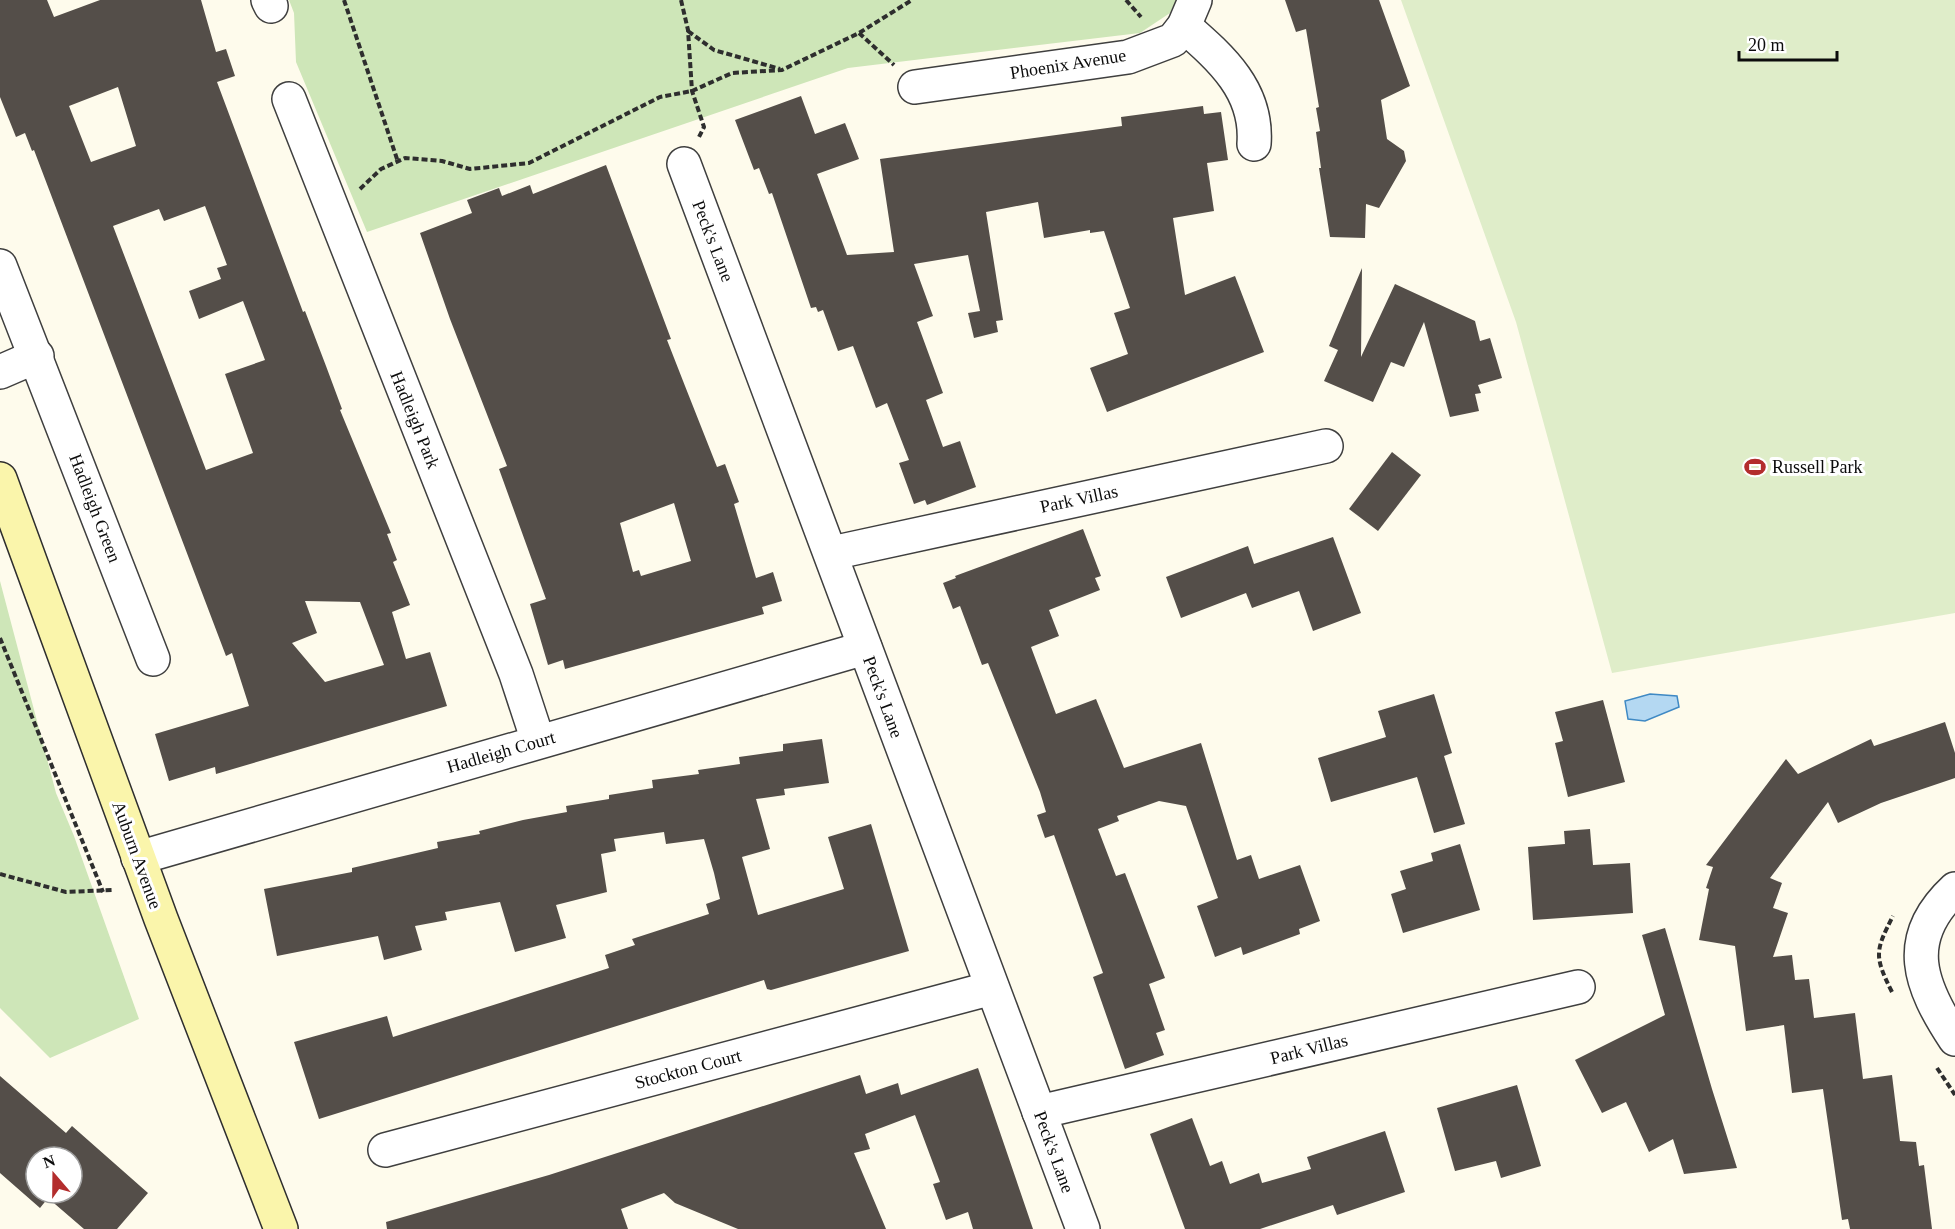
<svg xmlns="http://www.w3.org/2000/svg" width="1955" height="1229" font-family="'Times New Roman',serif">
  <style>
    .green { fill: #cee6b8 }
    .pitch { fill: #dfedc9 }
    .water { fill: #b4d8f2; stroke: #3f89c4; stroke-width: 1.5 }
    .building { fill: #544e49; fill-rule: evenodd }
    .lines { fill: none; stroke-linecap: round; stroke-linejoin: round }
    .street-casing { stroke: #3f3f3f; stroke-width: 36 }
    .secondary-casing { stroke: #2e2e2e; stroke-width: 36 }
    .path { stroke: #2e2e2e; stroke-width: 4; stroke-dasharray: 6 3; stroke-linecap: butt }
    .street { stroke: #fff; stroke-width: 33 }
    .secondary { stroke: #faf5ab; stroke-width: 33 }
    .labels { text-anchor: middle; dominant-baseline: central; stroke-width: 6; stroke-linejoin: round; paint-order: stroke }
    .street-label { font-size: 18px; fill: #0c0c0c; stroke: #fff }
    .poi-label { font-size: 18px; fill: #0c0c0c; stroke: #fff; text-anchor: start }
  </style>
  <rect width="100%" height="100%" fill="#fefbec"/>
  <g class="green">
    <path d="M289,0H1176L1170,13L1140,33L848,68L367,232L296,62L294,13Z"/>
    <path d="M0,581L56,793L74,836L139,1019L50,1058L0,1008Z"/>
  </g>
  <path class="pitch" d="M1401,0H1955V613L1612,673L1516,322Z"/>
  <path class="water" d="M1650,694L1677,696L1679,707L1645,721L1628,719L1625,701Z"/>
  <g class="building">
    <path d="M0,0H47L54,17L100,0H201L216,52L226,49L235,76L217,82L303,312L305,311L326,366L342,409L340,410L391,533L387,534L397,560L393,562L410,605L392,612L406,659L430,652L447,706L216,774L215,767L169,781L155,734L249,706L232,653L226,656L34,150L32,151L25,133L16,137L0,97ZM118,87L136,146L91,162L69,106ZM205,206L227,265L217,268L221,279L189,291L199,319L243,301L265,360L225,374L253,453L206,470L113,226L159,209L164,221ZM305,601L360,602L384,665L325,682L292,643L317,633Z"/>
    <path d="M1285,0H1379L1410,86L1381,100L1387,139L1404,151L1406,161L1379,208L1366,204L1365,238L1330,237L1319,168H1321L1316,132L1320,131L1316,108L1319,107L1306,29L1296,32Z"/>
    <path d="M801,96L815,134L845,123L859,159L817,174L847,255L894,252L880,159L1122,126L1121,117L1203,106L1204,114L1221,112L1228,160L1207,163L1214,211L1173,218L1185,295L1235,276L1264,352L1107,412L1090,368L1128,354L1114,313L1130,308L1104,231L1090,233V230L1044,238L1038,202L986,212L1003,320L996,321L998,332L974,338L968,313L980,311L968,255L914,264L933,316L917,322L943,393L926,400L943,447L960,441L976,487L927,505L925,500L914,504L899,463L909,460L887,403L876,408L853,346L838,351L823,310L818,312L816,307L811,308L772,193L769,194L759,168L754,170L735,120Z"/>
    <path d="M606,165L671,339L667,340L685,386L717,467L725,464L739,502L734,504L756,578L773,572L782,601L762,607L764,614L565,669L563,660L548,665L530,604L546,599L499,469L507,466L450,319L420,233L472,213L467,200L499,188L502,196L530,185L533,194ZM674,503L691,561L641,576L639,570L633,572L620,523Z"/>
    <path d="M1362,268L1361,357L1395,284L1475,321L1480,341L1490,338L1502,378L1478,385L1481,393L1475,394L1479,411L1450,417L1424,322L1404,367L1391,362L1373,402L1324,381L1338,350L1329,346Z"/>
    <path d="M1392,452L1421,475L1378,531L1349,509Z"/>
    <path d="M1083,529L1101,576L1095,578L1100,590L1049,610L1059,636L1031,647L1056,714L1096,699L1124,768L1201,743L1237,860L1251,855L1259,879L1300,865L1320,921L1299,929L1300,934L1243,955L1241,947L1215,957L1197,906L1218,898L1186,806L1159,801L1117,816L1119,821L1098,829L1116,876L1125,873L1165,978L1149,984L1165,1030L1156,1033L1164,1055L1125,1069L1093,977L1103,973L1054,835L1045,838L1037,815L1046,812L1040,792L988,663L982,665L960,606L953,609L943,583L956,578L955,576Z"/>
    <path d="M1333,537L1361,613L1313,631L1299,591L1252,608L1246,593L1181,618L1166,577L1248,546L1254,564Z"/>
    <path d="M1434,694L1452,753L1444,756L1465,824L1434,833L1417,777L1331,802L1318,758L1386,737L1378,711Z"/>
    <path d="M1603,700L1625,782L1568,797L1555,743L1563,741L1555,712Z"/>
    <path d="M1945,722L1955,753V778L1881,803L1838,823L1828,802L1770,878L1782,883L1773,908L1788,913L1773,957L1792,955L1795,980L1809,979L1814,1018L1855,1013L1863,1079L1892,1075L1900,1141L1916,1142L1919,1166L1924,1165L1932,1229H1850L1848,1219L1842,1220L1823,1089L1792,1093L1784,1025L1746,1031L1735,946L1699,940L1709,889L1706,888L1713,867L1706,865L1786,759L1798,774L1871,739L1874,746Z"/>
    <path d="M822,739L829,783L784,789L785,795L756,799L770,849L742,857L758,915L844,889L828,837L871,824L909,951L771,990L767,989L764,980L319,1119L294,1042L387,1016L393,1037L609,968L605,955L635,945L632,939L709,914L706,904L720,899L714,873L704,839L666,844L664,832L614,839L616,851L601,854L607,892L556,905L566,938L515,952L500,902L445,912L447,920L415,926L422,950L384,960L378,936L277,956L264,889L352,872V868L438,848L437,842L480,834L479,831L523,820L567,812L566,806L609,799V795L653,788L652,780L699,774L698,770L740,764L739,757L783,751V744Z"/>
    <path d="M1590,829L1593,865L1630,863L1633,913L1533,920L1528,847L1565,844L1564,831Z"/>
    <path d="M1460,844L1480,910L1403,933L1391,894L1406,889L1400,871L1433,861L1431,853Z"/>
    <path d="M1665,928L1712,1089L1737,1168L1684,1174L1673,1139L1649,1152L1626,1102L1602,1113L1575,1060L1665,1015L1642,935Z"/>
    <path d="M978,1068L1033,1229H973L968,1212L946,1220L933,1184L940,1182L915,1115L865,1134L870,1149L854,1153L886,1229H738L675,1203L664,1193L621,1209L628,1229H387L386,1222L549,1175L860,1075L866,1094L898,1083L901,1095Z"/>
    <path d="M0,1076L66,1133L72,1126L148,1193L117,1229H84L48,1198L40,1208L0,1173ZM36,1157H72V1193H36Z"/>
    <path d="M1517,1085L1541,1166L1501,1178L1496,1161L1455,1171L1437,1108Z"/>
    <path d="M1192,1118L1210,1166L1222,1161L1230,1184L1259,1173L1262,1183L1311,1169L1307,1157L1385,1131L1405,1192L1337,1215L1333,1205L1260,1229H1185L1150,1134Z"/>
  </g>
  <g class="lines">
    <defs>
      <g id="street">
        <path d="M268,0L271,6"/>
        <path d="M1184,26C1222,59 1258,91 1254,144"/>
        <path d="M915,87L1128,57L1173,40L1184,26L1195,0"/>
        <path d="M289,99L516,674L538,741"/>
        <path d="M684,164L1083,1229"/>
        <path d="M0,266L153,659"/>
        <path d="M0,372L37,356"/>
        <path d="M832,553L1326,446"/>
        <path d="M138,858L865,648"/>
        <path d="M1955,889C1901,939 1920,986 1955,1039"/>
        <path d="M1039,1112L1578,987"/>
        <path d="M385,1150L992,988"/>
      </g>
      <path id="secondary" d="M0,479L161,919L281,1229"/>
    </defs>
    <use href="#street" class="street-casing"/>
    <use href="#secondary" class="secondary-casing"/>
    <g class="path">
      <path d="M344,0L398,162"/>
      <path d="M681,0L688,30L692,91L704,127L699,137"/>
      <path d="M1126,0L1141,17"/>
      <path d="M688,31L714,50L780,69"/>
      <path d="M859,33L894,65"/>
      <path d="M360,189L381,169L405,158L442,161L470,169L529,163L660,97L692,91L732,73L782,70L859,33L912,0"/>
      <path d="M0,638L103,892"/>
      <path d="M0,874L66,892L114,890"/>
      <path d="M1892,992C1874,956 1875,951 1893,916"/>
      <path d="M1937,1068L1955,1095"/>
    </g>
    <use href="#street" class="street"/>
    <use href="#secondary" class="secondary"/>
  </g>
  <defs>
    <symbol id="stadium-bare" viewBox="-9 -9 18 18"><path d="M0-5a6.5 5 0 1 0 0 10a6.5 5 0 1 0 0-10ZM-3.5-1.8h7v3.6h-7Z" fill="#b32d2d" stroke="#fff" stroke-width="2.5" paint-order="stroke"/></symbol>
  </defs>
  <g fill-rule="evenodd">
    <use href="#stadium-bare" x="1740" y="452" width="30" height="30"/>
  </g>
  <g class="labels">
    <g class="street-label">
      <text transform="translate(1068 64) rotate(-9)">Phoenix Avenue</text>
      <text transform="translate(713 241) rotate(69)">Peck's Lane</text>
      <text transform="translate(415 420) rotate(68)">Hadleigh Park</text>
      <text transform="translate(1079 499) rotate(-12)">Park Villas</text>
      <text transform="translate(95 508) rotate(69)">Hadleigh Green</text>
      <text transform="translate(883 697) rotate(70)">Peck's Lane</text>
      <text transform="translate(501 752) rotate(-16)">Hadleigh Court</text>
      <text transform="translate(137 855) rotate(70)">Auburn Avenue</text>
      <text transform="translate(1309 1049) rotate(-14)">Park Villas</text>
      <text transform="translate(688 1069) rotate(-15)">Stockton Court</text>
      <text transform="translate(1054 1152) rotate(70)">Peck's Lane</text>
    </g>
    <g class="poi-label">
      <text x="1772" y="467">Russell Park</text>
    </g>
  </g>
  <g transform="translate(54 1175) rotate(340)"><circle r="28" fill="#ffffff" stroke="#9e9e9e" stroke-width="1.5"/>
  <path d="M0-4.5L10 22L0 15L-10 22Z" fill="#b32d2d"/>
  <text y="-9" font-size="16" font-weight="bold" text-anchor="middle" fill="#0c0c0c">N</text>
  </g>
  <path d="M1739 51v9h98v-9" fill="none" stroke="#0c0c0c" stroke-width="3"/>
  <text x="1748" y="51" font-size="18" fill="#0c0c0c" stroke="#ffffff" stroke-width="4.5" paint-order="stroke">20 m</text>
</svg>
